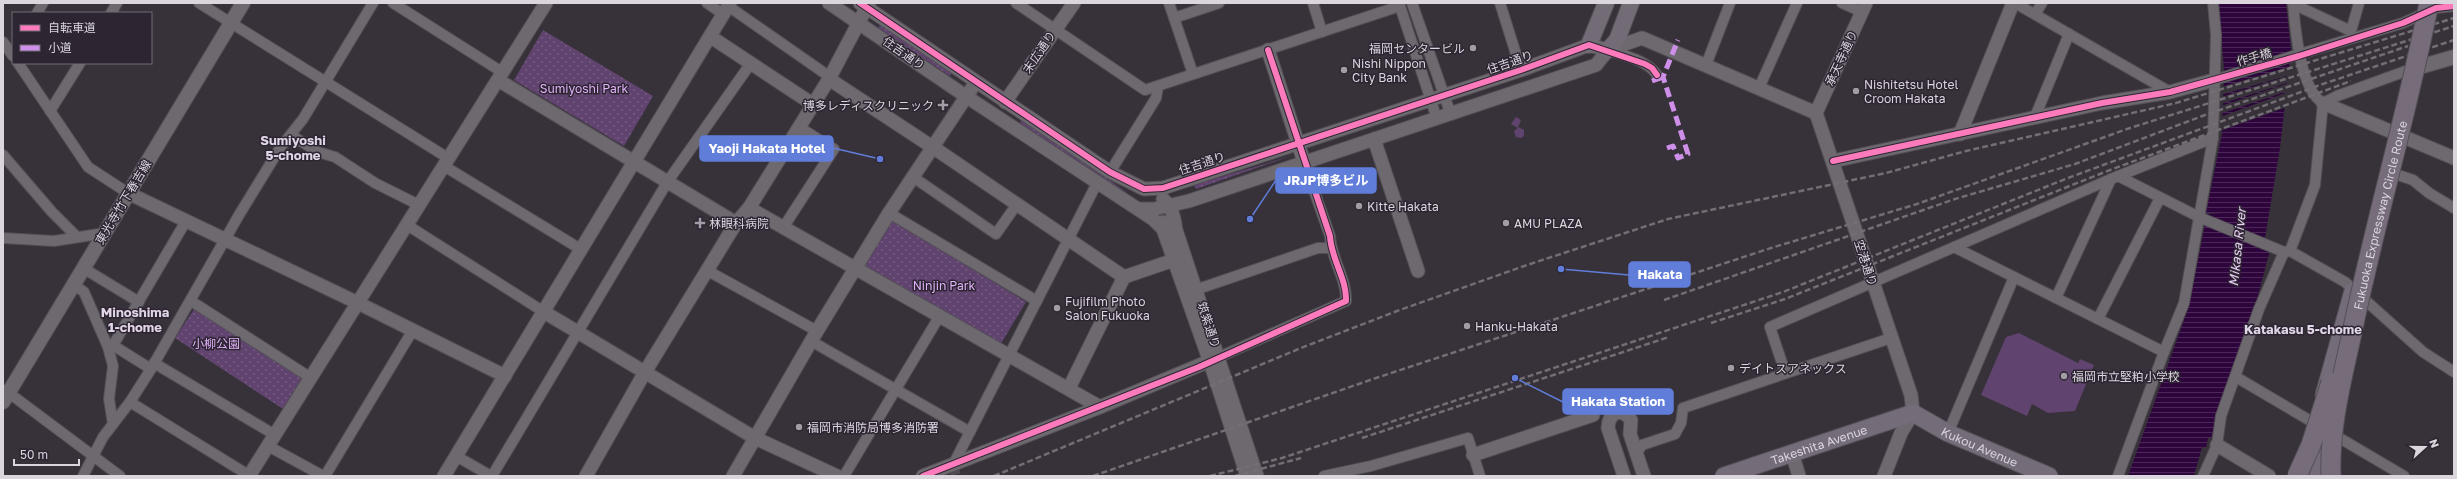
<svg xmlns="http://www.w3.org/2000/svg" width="2457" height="479" font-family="'Golos Text','Noto Sans JP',sans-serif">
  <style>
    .grass { fill: url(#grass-dots) }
    .forest { fill: url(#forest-firs) }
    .pitch { fill: #60436e }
    .water { fill: url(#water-rules) }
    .pier { fill: #373239 }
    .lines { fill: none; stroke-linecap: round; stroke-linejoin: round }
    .minor-tunnel { stroke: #504a52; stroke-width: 10; stroke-dasharray: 10 5; stroke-linecap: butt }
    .minor-casing { stroke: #544f56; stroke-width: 12 }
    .tertiary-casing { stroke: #544f56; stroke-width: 15 }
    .secondary-casing { stroke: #544f56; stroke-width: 16 }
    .primary-casing { stroke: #544f56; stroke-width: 18 }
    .trunk-casing { stroke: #544f56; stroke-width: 19 }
    .minor { stroke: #6d696f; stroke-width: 10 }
    .tertiary { stroke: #6d696f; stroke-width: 13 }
    .secondary { stroke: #6d696f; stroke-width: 14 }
    .primary { stroke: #736b76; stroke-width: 16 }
    .trunk { stroke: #746c78; stroke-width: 17 }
    .rail { stroke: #726e74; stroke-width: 2.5; stroke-dasharray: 6 3; stroke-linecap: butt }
    .motorway-bridge-casing { stroke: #544f56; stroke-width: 21; stroke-linecap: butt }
    .motorway-bridge { stroke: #766c7a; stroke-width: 19 }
    .quiet { stroke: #ce8fe9; stroke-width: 5; stroke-dasharray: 10 5; stroke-linecap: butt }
    .cycleway-casing { stroke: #2d2532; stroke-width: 8 }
    .cycleway { stroke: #fd7abc; stroke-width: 6 }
    .poi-dot { fill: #a29ca4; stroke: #2d2532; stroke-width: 1.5 }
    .labels { text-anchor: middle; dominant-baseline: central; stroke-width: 3; stroke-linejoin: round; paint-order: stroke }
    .poi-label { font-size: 12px; fill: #dbd5de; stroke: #2d2532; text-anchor: start }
    .street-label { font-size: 12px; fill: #dbd5de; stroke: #2d2532 }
    .park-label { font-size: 12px; fill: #e2b2fa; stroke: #2d2532 }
    .neighbourhood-label { font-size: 13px; font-weight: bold; fill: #e1d6e7; stroke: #2d2532 }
    .water-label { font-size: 13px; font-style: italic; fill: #e9d0f5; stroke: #2d2532 }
    .leader { fill: none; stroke: #607dda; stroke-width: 1.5 }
    .callout-dot { fill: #607dda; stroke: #2d2532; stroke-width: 1.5 }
    .callout { fill: #607dda; stroke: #607dda; stroke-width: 1.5 }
    .callout-label { font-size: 13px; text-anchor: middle; font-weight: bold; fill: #fff }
  </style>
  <defs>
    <pattern id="grass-dots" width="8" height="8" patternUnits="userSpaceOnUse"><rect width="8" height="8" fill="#60436e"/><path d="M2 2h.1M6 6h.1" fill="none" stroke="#765d82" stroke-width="1.8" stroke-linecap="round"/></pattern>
    <pattern id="forest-firs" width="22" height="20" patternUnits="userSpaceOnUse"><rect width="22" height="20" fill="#60436e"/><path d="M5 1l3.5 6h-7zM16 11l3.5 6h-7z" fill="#765d82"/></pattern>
    <pattern id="water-rules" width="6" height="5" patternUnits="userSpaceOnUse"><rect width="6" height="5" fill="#2d043c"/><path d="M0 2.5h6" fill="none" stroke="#4b2858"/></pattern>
  </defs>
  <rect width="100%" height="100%" fill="#373239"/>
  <g class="grass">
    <path d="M880,25L952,73L950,76L878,28Z"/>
    <path d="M543,30L653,96L624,146L514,80Z"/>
    <path d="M1022,120L1128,193L1111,184L1020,123Z"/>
    <path d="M1291,156L1196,189L1194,185Z"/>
    <path d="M892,220L1026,302L997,350L862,268Z"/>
    <path d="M195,308L303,379L283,409L175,338Z"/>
  </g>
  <path class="forest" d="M1516,117L1521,120L1518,127L1524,130V136L1521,138L1516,137L1514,131L1518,128L1511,124Z"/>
  <path class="pitch" d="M2019,333L2078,363L2080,359L2094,365L2075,411L2048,413L2032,404L2027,416L1981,395L2006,337Z"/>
  <path class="water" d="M2218,3H2286L2291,50L2280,148L2265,238L2269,254L2255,307L2217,414L2211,438H2208L2206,448L2202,447L2194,476H2128L2189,306L2207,214H2225L2206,213L2222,134L2224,68Z"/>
  <g class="pier">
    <path d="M2291,66L2290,82L2221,104V97L2290,75L2221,95V87Z"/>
    <path d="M2289,83L2288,91L2220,114L2221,106Z"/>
    <path d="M2288,92L2287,107L2220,131V117Z"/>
  </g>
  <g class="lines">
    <path class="minor-tunnel" d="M953,465L956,476"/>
    <defs>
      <g id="minor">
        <path d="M199,3L448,158"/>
        <path d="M393,3L502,72"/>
        <path d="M707,3L723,14"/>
        <path d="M1016,3L1145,90L1400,6"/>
        <path d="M1169,3L1193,74"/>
        <path d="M1313,3L1322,32"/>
        <path d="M1399,3L1437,119"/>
        <path d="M1412,3L1451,115"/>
        <path d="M1500,3L1521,70"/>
        <path d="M1842,3L1862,12"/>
        <path d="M2015,3L2170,92"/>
        <path d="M2293,4L2351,31L2352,38"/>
        <path d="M728,6L830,77"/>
        <path d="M37,13L43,3"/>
        <path d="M111,13L117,3"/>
        <path d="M2035,14L2042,3"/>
        <path d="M1174,18L1219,3"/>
        <path d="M2351,31L2359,3"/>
        <path d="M3,42L13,56"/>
        <path d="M1608,50C1625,56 1647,60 1657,75"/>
        <path d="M18,63L88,167L128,193"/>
        <path d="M1706,65L1730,3"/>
        <path d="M2214,80L2403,23L2436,8L2454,6"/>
        <path d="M1759,88L1797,3"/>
        <path d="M2323,103L2337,96L2417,67"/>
        <path d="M50,111L80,63"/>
        <path d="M2035,117L2069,34"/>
        <path d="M291,135L318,152L335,157L375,183L419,205"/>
        <path d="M3,155L52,212L76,236"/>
        <path d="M444,166L582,250"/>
        <path d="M1110,172L1156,98L1158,87"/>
        <path d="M2395,174L2413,180L2429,193L2454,208"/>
        <path d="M2118,176L2201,218L2284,252L2290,251L2345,282L2423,352L2454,372"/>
        <path d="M913,177L996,234L1017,204"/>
        <path d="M889,213L1037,301"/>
        <path d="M407,225L544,312"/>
        <path d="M783,228L834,149L799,127"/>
        <path d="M3,238L54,241L105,233"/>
        <path d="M1954,247L2164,352"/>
        <path d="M2290,251L2315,185L2323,103C2300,90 2295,28 2293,3"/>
        <path d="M83,268L139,302"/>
        <path d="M708,271L817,331"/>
        <path d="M73,284L84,292L108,347L113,366L109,399L113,424"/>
        <path d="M1198,289L1318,248H1330"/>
        <path d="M2056,298L2111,179"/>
        <path d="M191,301L311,378"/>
        <path d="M2098,319L2160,198"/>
        <path d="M811,341L970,432"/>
        <path d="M111,344L151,369"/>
        <path d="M108,347L115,342L186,221"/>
        <path d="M1219,357L1346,301C1347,279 1331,259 1330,236L1304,162"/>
        <path d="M154,363L275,435"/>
        <path d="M1785,372L1770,327L2111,179L2213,138"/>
        <path d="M2236,377L2404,476"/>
        <path d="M5,390L120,476"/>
        <path d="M130,402L250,476"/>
        <path d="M1948,433L2014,277"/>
        <path d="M268,446L323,476"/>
        <path d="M1636,454L1642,445L1675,434L1681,423L1683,408L1891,338"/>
        <path d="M456,456L491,476"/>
        <path d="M953,465L1097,183"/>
        <path d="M83,476L103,437L130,402L151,369L239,215L280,148L303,119L373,3"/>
        <path d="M325,476L413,330"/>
        <path d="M492,476L668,181L751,63"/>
        <path d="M844,476L939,317"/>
        <path d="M1324,476L1371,466L1468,438L1480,476"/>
        <path d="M2118,476L2164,352L2184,303L2213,138L2216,35L2213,3"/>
        <path d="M2203,476L2217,445L2221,416L2259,309L2284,252"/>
      </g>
      <g id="tertiary">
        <path d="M829,3L967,97L1153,219L1163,229"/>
        <path d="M860,3L1110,172L1144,189L1163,188L1521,70L1589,45L1608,50"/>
        <path d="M711,37L814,105"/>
        <path d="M1268,50L1304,162"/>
        <path d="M829,79L940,152L1124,277"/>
        <path d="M498,80L736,223"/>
        <path d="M1005,102L1074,3"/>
        <path d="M2323,103L2454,158"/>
        <path d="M1816,113L1911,395L1913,413L1901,433L1884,476"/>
        <path d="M1816,113L1866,3"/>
        <path d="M1960,134L2013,3"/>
        <path d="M1374,139L1418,271"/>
        <path d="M1833,161L2102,103L2170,92L2214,80"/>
        <path d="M128,193L358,303L505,376"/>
        <path d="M1163,199C1173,208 1174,218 1176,230L1257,476"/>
        <path d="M749,208L1100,407"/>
        <path d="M1138,209H1154L1189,201L1596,65L1608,50L1642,38L1816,113"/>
        <path d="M1163,222V229L1210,362L1247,476"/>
        <path d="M544,312L755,438L837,476"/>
        <path d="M1069,388L1124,277L1174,260"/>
        <path d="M2217,445L2269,476"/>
        <path d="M1792,453L1799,476"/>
        <path d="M1473,455L1593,415"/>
        <path d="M249,476L546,3"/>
        <path d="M444,476L730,3"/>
        <path d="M586,476L645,372L736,223L749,208L829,79L869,3"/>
        <path d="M733,476L817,331L889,213L976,82"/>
        <path d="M923,476L1100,407L1219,357"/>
        <path d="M1624,476L1608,428C1609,412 1621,407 1631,420L1630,434L1644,476"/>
      </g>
      <g id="secondary">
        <path d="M2423,66L2454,57"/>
        <path d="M3,402L243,3"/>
      </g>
      <g id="primary">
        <path d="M1589,45L1606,3"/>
        <path d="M1608,50L1617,40L1631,3"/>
      </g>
      <g id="trunk">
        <path d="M2324,395L2353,291"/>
        <path id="s1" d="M1724,476L1913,413L1948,433L2049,476"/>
        <path d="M2318,476L2328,444"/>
      </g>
    </defs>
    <use href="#minor" class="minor-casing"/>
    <use href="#tertiary" class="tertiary-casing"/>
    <use href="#secondary" class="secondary-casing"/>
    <use href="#primary" class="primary-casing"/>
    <use href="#trunk" class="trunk-casing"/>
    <use href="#minor" class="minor"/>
    <use href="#tertiary" class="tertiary"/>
    <use href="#secondary" class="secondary"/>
    <use href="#primary" class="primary"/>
    <use href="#trunk" class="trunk"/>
    <g class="rail">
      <path d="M1664,300L1955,199L2075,164L2205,115L2408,46"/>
      <path d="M1711,323L1785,299L2110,170L2351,81"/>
      <path d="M1362,438L1669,337"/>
      <path d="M994,476L1301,348L1397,311L1527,265L1668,219L1886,173L1966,151L2176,103L2454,18"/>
      <path d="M1093,476L1376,378L1771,248L1917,204L2130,128L2454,26"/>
      <path d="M1210,476L1282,458L1783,292L2068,178L2320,85L2454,40"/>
      <path d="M1235,476L1301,458"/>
    </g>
    <defs>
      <g id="motorway-bridge">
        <path d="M2297,476L2311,445L2331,382"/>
        <path id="s2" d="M2331,476C2329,428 2342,379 2352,333C2375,222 2407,114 2429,3"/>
      </g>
    </defs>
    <use href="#motorway-bridge" class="motorway-bridge-casing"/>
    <use href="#motorway-bridge" class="motorway-bridge"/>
    <g class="quiet">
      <path d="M1652,81L1663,77"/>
      <path d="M1667,148L1673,146L1678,158L1688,154L1663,77L1678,40"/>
    </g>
    <defs>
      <g id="cycleway">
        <path d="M860,3L1110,172L1144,189L1163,188L1521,70L1589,45L1645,64L1652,68L1657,75"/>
        <path d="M1833,161L2102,103L2170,92L2299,56L2403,23L2436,8L2454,6"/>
        <path d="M923,476L1199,367L1346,301C1347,279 1331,259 1330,236L1268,50"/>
      </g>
    </defs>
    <use href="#cycleway" class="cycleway-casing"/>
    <use href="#cycleway" class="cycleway"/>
  </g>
  <g class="poi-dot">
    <circle cx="1473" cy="48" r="4"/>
    <circle cx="1344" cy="70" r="4"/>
    <circle cx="1856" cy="91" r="4"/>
    <path d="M941 99h4v4h4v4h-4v4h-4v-4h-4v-4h4z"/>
    <circle cx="1359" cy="206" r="4"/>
    <path d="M698 217h4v4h4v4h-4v4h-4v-4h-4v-4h4z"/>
    <circle cx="1506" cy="223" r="4"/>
    <circle cx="1057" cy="308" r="4"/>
    <circle cx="1467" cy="326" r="4"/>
    <circle cx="1731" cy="368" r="4"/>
    <circle cx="2064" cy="376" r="4"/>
    <circle cx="799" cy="427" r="4"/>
  </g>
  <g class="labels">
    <g class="poi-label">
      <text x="1465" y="48" text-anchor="end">福岡センタービル</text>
      <text x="1352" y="63">Nishi Nippon<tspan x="1352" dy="14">City Bank</tspan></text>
      <text x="1864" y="84">Nishitetsu Hotel<tspan x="1864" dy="14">Croom Hakata</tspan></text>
      <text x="934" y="105" text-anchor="end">博多レディスクリニック</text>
      <text x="1367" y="206">Kitte Hakata</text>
      <text x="709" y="223">林眼科病院</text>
      <text x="1514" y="223">AMU PLAZA</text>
      <text x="1065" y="301">Fujifilm Photo<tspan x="1065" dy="14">Salon Fukuoka</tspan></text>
      <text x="1475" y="326">Hanku-Hakata</text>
      <text x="1739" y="368">デイトスアネックス</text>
      <text x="2072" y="376">福岡市立堅粕小学校</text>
      <text x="807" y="427">福岡市消防局博多消防署</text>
    </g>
    <g class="street-label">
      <text transform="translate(1039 52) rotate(-56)">末広通り</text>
      <text transform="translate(904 53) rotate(35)">住吉通り</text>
      <text transform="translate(2254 57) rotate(-16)">作手橋</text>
      <text transform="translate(1841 58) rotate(-65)">承天寺通り</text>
      <text transform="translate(1510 62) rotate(-19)">住吉通り</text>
      <text transform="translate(1202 163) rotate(-18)">住吉通り</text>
      <text transform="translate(123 202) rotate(-59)">東光寺竹下春吉線</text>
      <text stroke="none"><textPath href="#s2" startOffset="266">Fukuoka Expressway Circle Route</textPath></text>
      <text transform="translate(1866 263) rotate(72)">空港通り</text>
      <text transform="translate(1209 325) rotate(72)">筑紫通り</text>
      <text stroke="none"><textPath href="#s1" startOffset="100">Takeshita Avenue</textPath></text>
      <text stroke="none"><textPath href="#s1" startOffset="274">Kukou Avenue</textPath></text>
    </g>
    <g class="park-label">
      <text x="584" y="88">Sumiyoshi Park</text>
      <text x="944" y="285">Ninjin Park</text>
      <text x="216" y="343">小柳公園</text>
    </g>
    <g class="neighbourhood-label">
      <text x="293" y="140">Sumiyoshi<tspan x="293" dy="15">5-chome</tspan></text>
      <text x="135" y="312">Minoshima<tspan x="135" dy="15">1-chome</tspan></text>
      <text x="2303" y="329">Katakasu 5-chome</text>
    </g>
    <g class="water-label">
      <text transform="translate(2237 247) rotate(-84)">Mikasa River</text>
    </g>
  </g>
  <path class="leader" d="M880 159L833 148M1250 219L1276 180M1561 269L1629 275M1515 378L1563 402"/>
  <g class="callout-dot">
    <circle cx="880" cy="159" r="4"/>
    <circle cx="1250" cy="219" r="4"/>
    <circle cx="1561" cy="269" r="4"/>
    <circle cx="1515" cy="378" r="4"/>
  </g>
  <g class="callout">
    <rect x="700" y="136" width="133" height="25" rx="4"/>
    <rect x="1276" y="168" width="100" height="25" rx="4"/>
    <rect x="1629" y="262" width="61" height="25" rx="4"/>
    <rect x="1563" y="389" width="110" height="25" rx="4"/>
  </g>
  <g class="callout-label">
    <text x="767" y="153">Yaoji Hakata Hotel</text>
    <text x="1326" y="185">JRJP博多ビル</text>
    <text x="1660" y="279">Hakata</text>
    <text x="1618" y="406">Hakata Station</text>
  </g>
  <rect width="2457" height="479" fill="none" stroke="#dbd5de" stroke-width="8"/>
  <rect x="12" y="12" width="140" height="52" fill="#2d2532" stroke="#736b77"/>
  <rect x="20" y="25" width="20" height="6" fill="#fd7abc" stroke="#736b77"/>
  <text x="48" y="32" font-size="12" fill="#dbd5de">自転車道</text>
  <rect x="20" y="45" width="20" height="6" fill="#ce8fe9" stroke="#736b77"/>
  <text x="48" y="52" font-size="12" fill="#dbd5de">小道</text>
  <g transform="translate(2425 447) rotate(69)" stroke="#2d2532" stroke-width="3" paint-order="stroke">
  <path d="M0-3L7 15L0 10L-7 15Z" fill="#dbd5de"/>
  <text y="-6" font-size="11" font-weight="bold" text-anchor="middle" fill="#dbd5de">N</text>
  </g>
  <path d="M14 459v6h65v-6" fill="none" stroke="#dbd5de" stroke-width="2"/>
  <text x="20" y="459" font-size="12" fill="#dbd5de" stroke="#2d2532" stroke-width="3" paint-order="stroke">50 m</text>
</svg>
